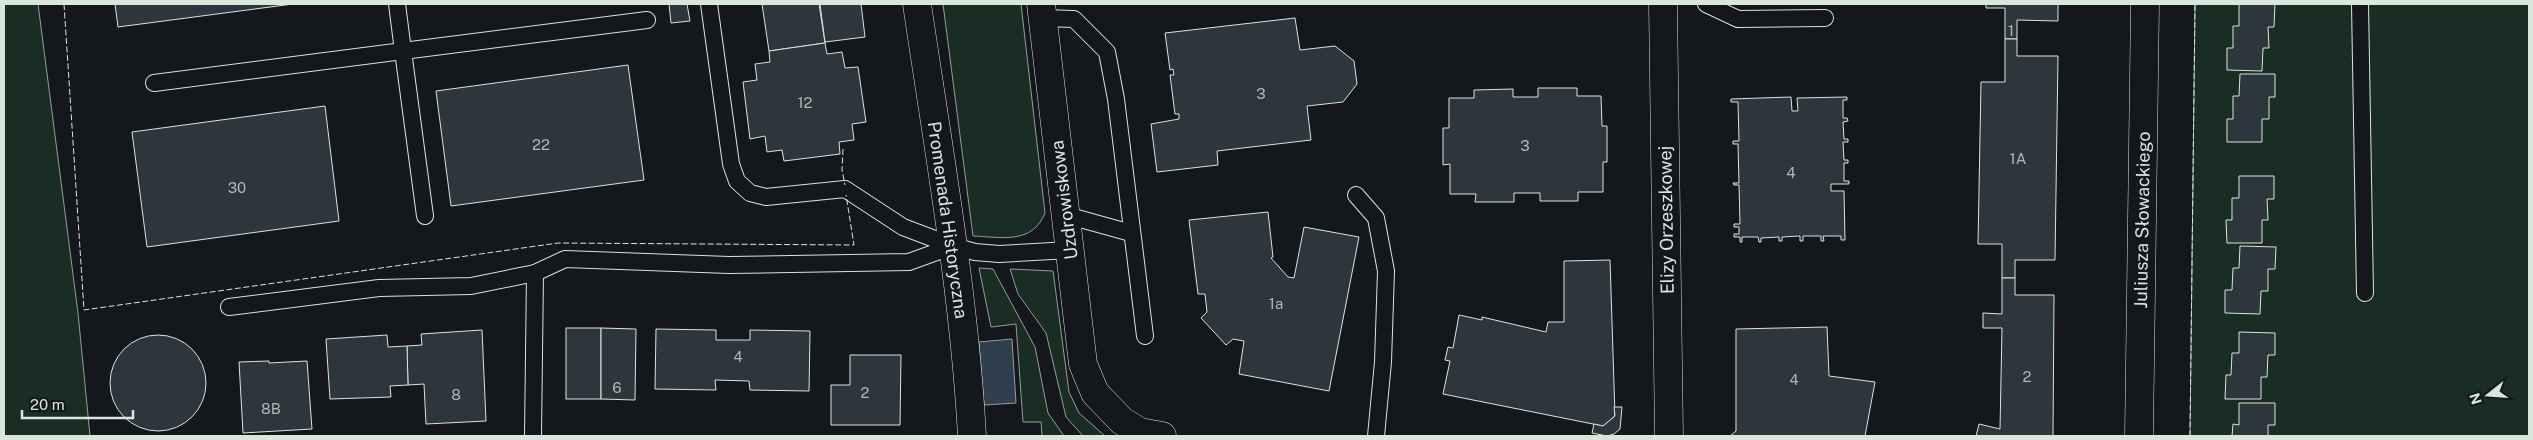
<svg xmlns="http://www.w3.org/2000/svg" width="2533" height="440" font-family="'Public Sans',sans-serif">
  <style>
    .green { fill: #1a2d24; stroke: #939e99 }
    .water { fill: #2f3f4d; stroke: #939e99 }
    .building { fill: #2c363c; stroke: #d8e6dc }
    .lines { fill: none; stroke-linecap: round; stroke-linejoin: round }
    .lane-casing { stroke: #d8e6dc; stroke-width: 18 }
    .street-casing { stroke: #d8e6dc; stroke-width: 29 }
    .secondary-casing { stroke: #d8e6dc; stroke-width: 29 }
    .lane { stroke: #14181c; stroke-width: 16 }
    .street { stroke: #14181c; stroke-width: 28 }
    .secondary { stroke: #14181c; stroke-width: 28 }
    .fence { stroke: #d8e6dc; stroke-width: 1; stroke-dasharray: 6 2.5; stroke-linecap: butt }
    .labels { text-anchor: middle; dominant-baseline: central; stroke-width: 4; stroke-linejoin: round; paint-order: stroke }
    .number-label { font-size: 15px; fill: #adbab4 }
    .street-label { font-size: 18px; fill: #d8e6dc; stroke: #14181c }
  </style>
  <rect width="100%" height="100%" fill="#14181c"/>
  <g class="green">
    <path d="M4,4H38L78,313L90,436H4Z"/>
    <path d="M943,4H1021L1045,213C1032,245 1001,237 973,236Z"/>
    <path d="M2195,4H2529V436H2190Z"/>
    <path d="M979,268L993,269L1035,347L1048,413L1064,436H1042L1041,422H1023L1016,324L991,327Z"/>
    <path d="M1010,269L1053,271L1069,392L1079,413L1105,436H1083L1066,417L1046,333L1018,294Z"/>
  </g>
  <path class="water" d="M1012,339L1016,403L984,405L979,342Z"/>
  <g class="building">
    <path d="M115,4H293L118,27Z"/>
    <path d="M669,4H687L690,21L671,23Z"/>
    <path d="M762,4H819L825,43L769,51Z"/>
    <path d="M820,4H861L865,37L825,42Z"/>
    <path d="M1986,4H2058V21L2017,20V39H2005V8H1986Z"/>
    <path d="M2239,4H2275L2274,27H2268L2269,48H2263L2262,71L2227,70V48H2233V26H2239Z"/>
    <path d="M1295,18L1300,50L1335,46L1354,61L1357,84L1343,102L1307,106L1311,140L1217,151L1218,165L1157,172L1151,124L1179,119V114H1175L1170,75H1174L1173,69L1170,70L1165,33Z"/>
    <path d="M2005,39H2017V56H2058L2055,260H2015V278H2002V244H1978L1981,82H2005Z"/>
    <path d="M825,43L827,54L842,52L845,68L858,67L866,122L852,124L854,140L839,142L840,154L784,161L782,150L767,152L765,136L750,139L743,82L757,80L755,64L770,62L769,51Z"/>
    <path d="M628,65L644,180L451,206L436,91Z"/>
    <path d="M2240,74H2275V97H2269V119H2262V142H2227V119H2233V96H2239Z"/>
    <path d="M1538,88H1577V96H1601L1602,126H1607V162H1603V192H1578V201H1540V193H1514V202H1475L1476,194H1450V164L1443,165V128H1449V98H1474V90L1513,89V97H1538Z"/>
    <path d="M1791,97L1792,111H1798L1797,98L1847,97V100H1843V118H1847L1848,121L1843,122L1844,139H1848V142H1843L1844,160H1848V163H1844V181H1849V184H1831V191H1844L1845,240H1841V236H1823L1824,241H1821V236H1803V241H1800V236L1782,237V241H1779V237L1761,238V242H1759L1758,237H1742V242H1740V237H1734V234H1739V227H1734V224H1740L1739,185H1734L1733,183H1739L1738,144H1733V141H1739L1738,102H1731V99Z"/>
    <path d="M325,106L339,221L147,247L132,132Z"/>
    <path d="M2239,176H2274V199H2267L2268,220H2262V243H2227L2226,220H2232V198H2239Z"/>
    <path d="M1268,212L1273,257L1271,258L1288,277L1294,278L1304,227L1359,237L1329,391L1239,374L1244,341L1233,339L1226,345L1201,318L1207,312L1205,294H1198L1189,220Z"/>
    <path d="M2240,246L2276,247L2275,269H2268V291H2261L2260,314L2225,313V290H2232L2233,268H2239Z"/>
    <path d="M1610,260L1615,416L1603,426L1443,394L1450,361L1445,360L1448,347L1453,348L1459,315L1482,320V317L1546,332L1548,322H1564V261Z"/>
    <path d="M2002,278H2015V295H2054L2053,436H1976L1979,424L2000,429L2002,328H1983V313L2002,314Z"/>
    <path d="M1827,327L1829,376L1875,382L1865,436H1730L1736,431V329Z"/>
    <rect x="566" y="328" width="35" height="71"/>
    <path d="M601,328L636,329L635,400L601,399Z"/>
    <path d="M656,329L716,330V340H750V330L810,331L809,391L750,390L749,381L715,380L716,390L655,389Z"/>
    <path d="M482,330L486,421L426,424L424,384L408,385L407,346L422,345L421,334Z"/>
    <path d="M2239,332L2275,333V355H2268L2267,377H2261V399H2225L2226,375H2231L2232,353H2239Z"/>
    <path d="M387,335L388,347L407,346L408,385L390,386L391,397L330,399L326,339Z"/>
    <circle cx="158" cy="383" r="48"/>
    <path d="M850,355H901L900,425H831V385H850Z"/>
    <path d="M269,361V363L307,361L312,429L243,433L239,362Z"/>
    <path d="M2239,403H2275V425H2268V436H2232L2233,424L2239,425Z"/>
    <path d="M1614,407H1622L1620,429L1614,434L1607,436L1592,433L1594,424L1603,426L1615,416Z"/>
  </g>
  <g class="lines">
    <defs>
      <g id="lane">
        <path d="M709,4L731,164L737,181L750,193L766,197L845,189L903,227L953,246L975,252L999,254L1070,250"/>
        <path d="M1706,4L1738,19L1825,18"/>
        <path d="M2360,4L2365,293"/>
        <path d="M1043,18L1074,19L1107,52L1116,99L1145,336"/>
        <path d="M154,83L403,51L397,4"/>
        <path d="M1356,195L1376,218L1386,271L1383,362L1376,436"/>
        <path d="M1066,215L1131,233"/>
        <path d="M425,216L403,51L647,20"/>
        <path d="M229,307L379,288L471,286L535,273L565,259L729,265L909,262L953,246"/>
        <path d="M533,436L535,273"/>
      </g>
      <g id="street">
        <path d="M917,4C938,147 964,291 972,436"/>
        <path d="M1663,4L1669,436"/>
      </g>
      <g id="secondary">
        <path d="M1041,4L1083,364L1095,393L1122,421L1140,432L1162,436"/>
        <path d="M2139,436L2145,4"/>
      </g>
    </defs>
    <use href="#lane" class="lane-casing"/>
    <use href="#street" class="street-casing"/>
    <use href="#secondary" class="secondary-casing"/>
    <use href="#lane" class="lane"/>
    <use href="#street" class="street"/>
    <use href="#secondary" class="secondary"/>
    <g class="fence">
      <path d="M64,4L84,310L558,243L854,245L846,195"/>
      <path d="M843,149L842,170L845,185"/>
      <path d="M2190,436L2195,4"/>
    </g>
  </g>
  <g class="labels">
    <g class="number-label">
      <text x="2011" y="30">1</text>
      <text x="1261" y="93">3</text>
      <text x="805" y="102">12</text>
      <text x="541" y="144">22</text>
      <text x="1525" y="145">3</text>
      <text x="2018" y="158">1A</text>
      <text x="1791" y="172">4</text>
      <text x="237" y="187">30</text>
      <text x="1276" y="303">1a</text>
      <text x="738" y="356">4</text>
      <text x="2027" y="376">2</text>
      <text x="1794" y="379">4</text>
      <text x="617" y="387">6</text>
      <text x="865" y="392">2</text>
      <text x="456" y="394">8</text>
      <text x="271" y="408">8B</text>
    </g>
    <g class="street-label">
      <text transform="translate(1064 200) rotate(-97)">Uzdrowiskowa</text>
      <text transform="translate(948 220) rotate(82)">Promenada Historyczna</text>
      <text transform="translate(1666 220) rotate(-91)">Elizy Orzeszkowej</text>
      <text transform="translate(2142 220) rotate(-89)">Juliusza Słowackiego</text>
    </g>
  </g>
  <rect width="2533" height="440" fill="none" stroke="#d8e6dc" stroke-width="10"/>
  <g transform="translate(2488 395) rotate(253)" stroke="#14181c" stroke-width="4" paint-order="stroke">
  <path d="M0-4L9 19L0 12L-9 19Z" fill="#d8e6dc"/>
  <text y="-8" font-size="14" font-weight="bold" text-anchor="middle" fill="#d8e6dc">N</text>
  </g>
  <path d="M22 410v8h111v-8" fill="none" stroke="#d8e6dc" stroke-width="2.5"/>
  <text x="30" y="410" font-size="15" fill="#d8e6dc" stroke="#14181c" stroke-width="4" paint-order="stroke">20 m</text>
</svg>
